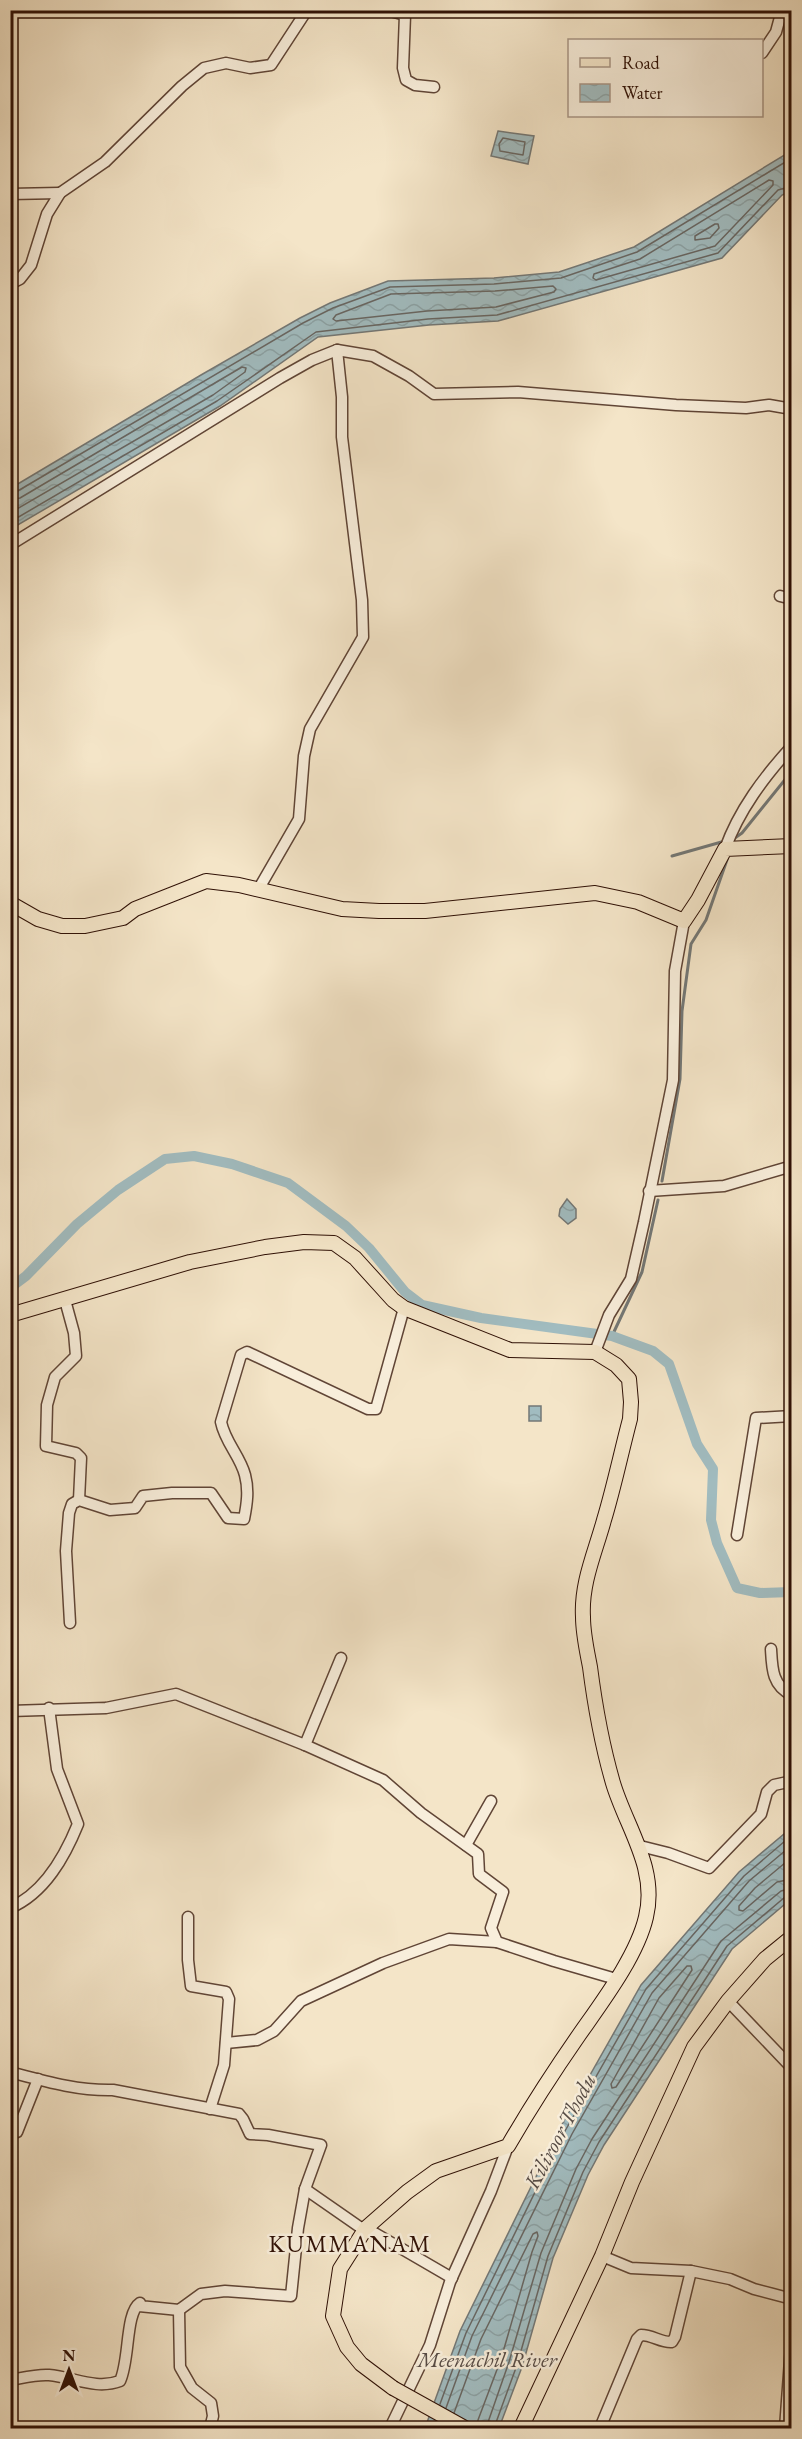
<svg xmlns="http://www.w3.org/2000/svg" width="802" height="2439" font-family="'EB Garamond',serif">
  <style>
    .water { fill: url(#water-waves); stroke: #737775; stroke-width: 1.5 }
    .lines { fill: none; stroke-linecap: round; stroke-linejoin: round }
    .shore { stroke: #686662; stroke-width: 1.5 }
    .stream { stroke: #737775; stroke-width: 3 }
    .canal { stroke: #a1bcc0; stroke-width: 10 }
    .minor-casing { stroke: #604536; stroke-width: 13 }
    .major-casing { stroke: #2f1005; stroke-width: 16 }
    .minor { stroke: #f8eedb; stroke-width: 10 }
    .major { stroke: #f4e5c8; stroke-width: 14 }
    .major-bridge-casing { stroke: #2f1005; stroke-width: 16; stroke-linecap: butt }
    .major-bridge { stroke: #f4e5c8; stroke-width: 14 }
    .labels { text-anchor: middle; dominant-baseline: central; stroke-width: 5; stroke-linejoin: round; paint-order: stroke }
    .water-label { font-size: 22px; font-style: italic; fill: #574c46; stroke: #f8eedb }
    .quarter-label { font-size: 24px; letter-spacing: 1.5px; fill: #2f1005; stroke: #f8eedb }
  </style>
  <defs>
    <pattern id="water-waves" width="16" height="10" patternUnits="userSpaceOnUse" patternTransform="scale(1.5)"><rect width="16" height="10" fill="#a1bcc0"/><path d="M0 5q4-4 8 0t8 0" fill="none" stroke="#8ba1a4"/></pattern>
  </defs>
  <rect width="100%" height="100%" fill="#f4e5c8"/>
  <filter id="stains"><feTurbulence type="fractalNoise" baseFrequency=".00333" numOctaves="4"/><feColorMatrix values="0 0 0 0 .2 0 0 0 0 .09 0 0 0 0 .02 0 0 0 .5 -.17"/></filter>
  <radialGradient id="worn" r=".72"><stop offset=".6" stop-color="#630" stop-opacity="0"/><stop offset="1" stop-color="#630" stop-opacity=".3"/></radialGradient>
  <g class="water">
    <path d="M498,131L534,136L528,164L491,156Z"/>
    <path d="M791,151V191L782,195L722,258L498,321L429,325L318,337L220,406L11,529V488L201,375L300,318L330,303L388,281L494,278L559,272L634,247Z"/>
    <path d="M567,1199L576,1209V1218L568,1224L559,1216L560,1209Z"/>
    <rect x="529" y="1406" width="12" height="15"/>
    <path d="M791,1828V1899L732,1949L604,2145L588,2175L553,2258L522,2367L499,2428H425L460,2331L560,2128L641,1985L739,1872Z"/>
  </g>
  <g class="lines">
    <g class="shore">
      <path d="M503,138L525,142L523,155L500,151L499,144Z"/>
      <path d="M769,180L773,181V185L715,246L596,280L593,278L594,274L640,259Z"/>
      <path d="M715,224H718L719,228L710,238L695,240V236Z"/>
      <path d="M553,286L556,289L554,292L496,307L427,311L336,321L333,319L336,315L391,294L495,291Z"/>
      <path d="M10,493L16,492L303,323L333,308L390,287L494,284L561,278L637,252L792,158"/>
      <path d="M10,500L20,498L242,367L246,368L245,372L213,395L10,513"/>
      <path d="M10,522L217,401L316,332L428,319L497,315L718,253L778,190L792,186"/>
      <path d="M792,1857L755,1888L739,1906V1910L743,1911L777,1882L792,1879"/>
      <path d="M687,1966H691L692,1970L616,2087L612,2088L611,2084L659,1998Z"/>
      <path d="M440,2404L466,2333L565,2131L646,1989L744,1876L792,1835"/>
      <path d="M446,2408L472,2336L572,2134L652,1993L749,1881L792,1845"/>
      <path d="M454,2413L481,2339L533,2234L537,2232L538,2236L532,2252L501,2359L478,2420L477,2428"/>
      <path d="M486,2428L509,2362L541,2253L576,2169L592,2139L721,1941L781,1891L792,1888"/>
      <path d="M494,2428L517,2365L548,2256L583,2172L599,2142L727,1946L785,1897L792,1895"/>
    </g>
    <g class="stream">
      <path d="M732,840L742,833L792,771"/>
      <path d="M672,856L725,841"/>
      <path d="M662,1181L680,1079L682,1011L691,944L706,920L728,857"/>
      <path d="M612,1336L642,1272L658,1200"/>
    </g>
    <path class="canal" d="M10,1288L26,1276L77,1224L118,1190L165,1159L194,1156L232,1164L288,1183L346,1226L369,1248L405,1292L422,1305L481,1318L612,1336L653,1351L669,1364L697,1444L713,1469L711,1520L717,1543L737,1588L760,1593L792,1592"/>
    <defs>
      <g id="minor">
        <path d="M387,10L405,15"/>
        <path d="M408,10L405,15L403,68L406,80L415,85L434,87"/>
        <path d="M762,53L776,32L782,10"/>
        <path d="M10,194L60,193"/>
        <path d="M10,284L20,279L31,265L47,214L60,193L105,162L182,86L204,68L226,63L250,68L271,65L307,10"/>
        <path d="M10,545L280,378L312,360L337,350L373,356L409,376L434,394L518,392L676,405L746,408L769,405L792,409"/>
        <path d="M780,596L792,599"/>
        <path d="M725,849C739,810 764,777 792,746"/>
        <path d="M258,890L299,819L304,756L310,729L363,637L362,600L342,437V397L337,350"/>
        <path d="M649,1191L724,1186L792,1166"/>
        <path d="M65,1300L74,1333L76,1356L55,1377L47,1405L46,1446L76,1453L81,1458L79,1500"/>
        <path d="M595,1352L609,1315L631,1279L644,1222L673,1080L675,971L684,921"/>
        <path d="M737,1535L756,1418L792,1416"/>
        <path d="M70,1623L66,1551L69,1513L72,1504L79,1500L110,1510L135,1508L143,1496L172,1493H211L228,1518L244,1519C247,1504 249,1490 245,1475C240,1456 225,1442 221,1422L241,1355L247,1352L368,1409H376L404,1308"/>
        <path d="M771,1649C772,1668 772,1686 792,1695"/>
        <path d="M10,1711L106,1708L176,1694L305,1745L383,1780L421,1813L478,1854L479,1874L503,1892L491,1928L497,1942L554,1961L616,1979"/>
        <path d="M305,1745L341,1658"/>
        <path d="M466,1845L491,1801"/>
        <path d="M640,1846L668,1853L709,1868L761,1814L767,1792L774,1785L792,1781"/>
        <path d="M10,1908C45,1893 65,1856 78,1824L57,1769L49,1708"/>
        <path d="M188,1917V1960L191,1986L226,1992L229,1999L224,2065L210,2109"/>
        <path d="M728,2001L792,2068"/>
        <path d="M226,2043L257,2040L274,2031L301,2001L383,1963L449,1939L497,1942"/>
        <path d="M10,2072C44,2081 78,2091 113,2090L239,2114L243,2119L250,2134L268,2135L321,2145L305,2189L298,2228L291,2296L225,2291L201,2294L179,2310L139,2306L140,2303C125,2313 130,2360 120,2381C96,2390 73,2377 49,2375C37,2374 22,2378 10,2380"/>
        <path d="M17,2132L38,2079"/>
        <path d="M305,2189L364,2230"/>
        <path d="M366,2228L452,2278"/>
        <path d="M602,2256L631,2268L691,2271L730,2279L754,2289L792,2299"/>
        <path d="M179,2310L180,2367L192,2388L211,2403L213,2416L210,2428"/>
        <path d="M390,2428L430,2345L450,2282L491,2191L508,2146"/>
        <path d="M600,2428L637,2339L641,2335C653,2335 661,2343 672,2342L675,2337L691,2271"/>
        <path d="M785,2428L792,2333"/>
      </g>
      <g id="major">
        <path d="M10,903L38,919L62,926H85L123,918L135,909L206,881L239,885L342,909L379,911H425L595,893L638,902L684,921L698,900L725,849L792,846"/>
        <path d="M10,1315L190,1262L265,1247L304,1242L334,1243L355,1258L393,1300L404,1308L510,1350L595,1352L616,1365L629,1379L631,1402L630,1419C621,1453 614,1487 604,1520C595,1553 581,1583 583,1617C583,1634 587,1651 590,1667C595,1706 602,1745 613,1783C626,1827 658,1868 646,1917C637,1956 602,2002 579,2035C554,2071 530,2108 508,2146L436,2171L407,2192L366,2228L340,2269L333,2316L347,2347L361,2364L393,2388"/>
        <path d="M521,2428L602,2256L632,2182L694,2047L728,2001L765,1959L792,1937"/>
      </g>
    </defs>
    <use href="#minor" class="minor-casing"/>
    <use href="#major" class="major-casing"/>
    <use href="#minor" class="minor"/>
    <use href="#major" class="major"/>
    <defs>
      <path id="major-bridge" d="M393,2388L465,2428"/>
    </defs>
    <use href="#major-bridge" class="major-bridge-casing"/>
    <use href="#major-bridge" class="major-bridge"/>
  </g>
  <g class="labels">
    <g class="water-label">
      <text transform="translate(560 2131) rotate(-62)">Kiliroor Thodu</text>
      <text x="487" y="2359">Meenachil River</text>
    </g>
    <g class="quarter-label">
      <text x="350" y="2243">KUMMANAM</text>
    </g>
  </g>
  <rect width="802" height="2439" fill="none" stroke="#f4e5c8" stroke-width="36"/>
  <rect x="12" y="12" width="778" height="2415" fill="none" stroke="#2f1005" stroke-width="3"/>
  <rect x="18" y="18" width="766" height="2403" fill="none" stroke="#2f1005" stroke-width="1.5"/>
  <rect x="568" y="39" width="195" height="78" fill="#f8eedb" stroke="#a89585" stroke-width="1.5"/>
  <rect x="580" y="58" width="30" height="9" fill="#f4e5c8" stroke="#a89585" stroke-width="1.5"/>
  <text x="622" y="69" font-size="18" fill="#2f1005">Road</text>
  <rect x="580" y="84" width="30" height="18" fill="url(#water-waves)" stroke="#a89585" stroke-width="1.5"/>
  <text x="622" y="99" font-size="18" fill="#2f1005">Water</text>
  <g transform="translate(69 2370)" stroke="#f8eedb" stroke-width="4.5" paint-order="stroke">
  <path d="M0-4.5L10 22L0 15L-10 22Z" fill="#2f1005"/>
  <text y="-9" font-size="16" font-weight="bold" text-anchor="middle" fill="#2f1005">N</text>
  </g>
  <rect width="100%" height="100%" filter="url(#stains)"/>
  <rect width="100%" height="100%" fill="url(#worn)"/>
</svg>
